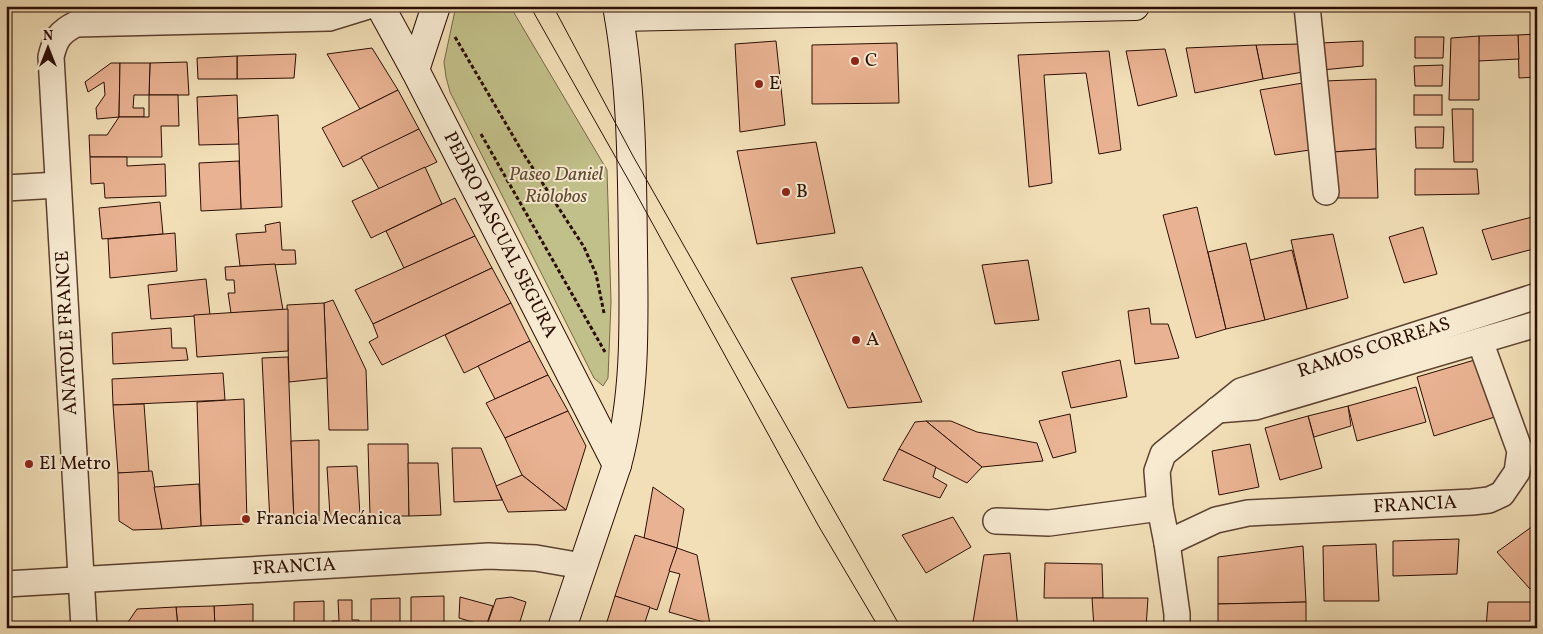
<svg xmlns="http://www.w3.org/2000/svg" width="1543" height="634" font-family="Vollkorn,serif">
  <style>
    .green { fill: #c2c08a; stroke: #766746 }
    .building { fill: #e9b292; stroke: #2b0e03 }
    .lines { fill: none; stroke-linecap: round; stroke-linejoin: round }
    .street-casing { stroke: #5d4230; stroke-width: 28 }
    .secondary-casing { stroke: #2b0e03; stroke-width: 30 }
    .path { stroke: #2b0e03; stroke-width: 3; stroke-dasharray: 4 2.5; stroke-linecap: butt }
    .street { stroke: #f7ead1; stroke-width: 25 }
    .secondary { stroke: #f7ead1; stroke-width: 28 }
    .tram { stroke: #2b0e03; stroke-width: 1 }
    .poi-dot { fill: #8f2418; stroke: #f7ead1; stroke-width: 2 }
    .labels { text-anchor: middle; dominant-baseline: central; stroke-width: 4; stroke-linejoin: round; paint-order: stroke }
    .poi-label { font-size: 19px; fill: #2b0e03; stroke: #f7ead1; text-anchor: start }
    .park-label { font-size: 19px; font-style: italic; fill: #604c32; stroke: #f7ead1 }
    .street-label { font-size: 19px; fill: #2b0e03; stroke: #f7ead1 }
  </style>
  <rect width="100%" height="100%" fill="#f2dfb8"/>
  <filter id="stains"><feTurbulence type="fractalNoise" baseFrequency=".004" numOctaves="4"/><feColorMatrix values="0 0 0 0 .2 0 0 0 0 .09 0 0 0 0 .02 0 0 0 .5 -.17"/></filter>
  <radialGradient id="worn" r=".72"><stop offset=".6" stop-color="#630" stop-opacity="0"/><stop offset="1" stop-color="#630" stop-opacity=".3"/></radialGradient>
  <path class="green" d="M456,6H510L607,170L611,302L608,378L603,386L594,378L450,92L446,77L444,62Z"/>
  <g class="building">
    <path d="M1537,34V77L1519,78L1518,35Z"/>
    <path d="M1518,35L1519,59L1478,61L1479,36Z"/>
    <path d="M1479,36V100H1449L1451,38Z"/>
    <path d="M1415,37H1444L1443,58H1415Z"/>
    <path d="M776,41L785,125L740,132L735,44Z"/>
    <path d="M1363,41V66L1322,70L1321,43Z"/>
    <path d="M897,43L899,103L812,104V45Z"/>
    <path d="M1301,44L1303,72L1263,79L1256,45Z"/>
    <path d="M1256,45L1263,79L1195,93L1186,48Z"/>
    <path d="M372,48L398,90L360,109L327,54Z"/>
    <path d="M1165,49L1177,96L1138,106L1126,51Z"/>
    <path d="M1109,51L1121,150L1099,154L1086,73L1044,75L1052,183L1029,187L1018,55Z"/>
    <path d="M296,54L294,78L237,79V56Z"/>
    <path d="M237,56V79H198L197,58Z"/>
    <path d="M187,62L189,95H149L150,63Z"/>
    <path d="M111,63H120L119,117L97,119L96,108L105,95L104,82L88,92L85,82Z"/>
    <path d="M120,63H150L149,95H134L133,108H144V117H119Z"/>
    <path d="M1443,65L1442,86H1415L1414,66Z"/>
    <path d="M1376,79V149L1333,152L1324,81Z"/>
    <path d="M1303,83L1317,149L1275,155L1260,90Z"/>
    <path d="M398,90L419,129L343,167L322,128Z"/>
    <path d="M149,95H178L179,126H161L162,157H90L89,135H107L119,117H149Z"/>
    <path d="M237,95L239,144L199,145L197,97Z"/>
    <rect x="1414" y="95" width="28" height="20"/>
    <path d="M1452,109H1473V162H1454Z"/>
    <path d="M278,115L282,207L241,209L238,118Z"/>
    <path d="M1415,127H1444L1443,148H1416Z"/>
    <path d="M419,129L437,162L379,189L361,157Z"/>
    <path d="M816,142L835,233L757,244L737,151Z"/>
    <path d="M1376,149L1378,198H1337L1333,152Z"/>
    <path d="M90,157H127V166L165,164L166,196L105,198L104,183L91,184Z"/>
    <path d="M239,161L241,209L201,211L199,163Z"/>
    <path d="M425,167L442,204L371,238L352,201Z"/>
    <path d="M1415,169H1477L1479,194L1415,195Z"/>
    <path d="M455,198L475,236L404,268L386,231Z"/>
    <path d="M160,202L163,234L102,239L99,208Z"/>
    <path d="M1197,207L1226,329L1196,338L1163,215Z"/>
    <path d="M1536,216L1537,248L1492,260L1482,230Z"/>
    <path d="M280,222L282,250H295L296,264L240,266L236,234L266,232L265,225Z"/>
    <path d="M1423,227L1437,274L1404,283L1389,237Z"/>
    <path d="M175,233L177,271L110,278L108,239Z"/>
    <path d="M1333,234L1348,298L1307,309L1291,240Z"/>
    <path d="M475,236L492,268L373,324L355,290Z"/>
    <path d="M1246,243L1265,320L1226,329L1208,252Z"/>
    <path d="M1292,250L1307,309L1265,320L1250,260Z"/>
    <path d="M1028,260L1039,320L995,324L982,265Z"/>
    <path d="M275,264L283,310L231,313L228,293H235L234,280H226L225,267Z"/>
    <path d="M862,267L922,402L848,408L791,278Z"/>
    <path d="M492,268L511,303L382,365L369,342L378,337L373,324Z"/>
    <path d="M206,279L210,315L151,319L148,285Z"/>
    <path d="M333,300L366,370L368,430H329L324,303Z"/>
    <path d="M324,303L327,378L289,382L287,305Z"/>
    <path d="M511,303L530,341L464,373L445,335Z"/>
    <path d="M1149,308L1151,324H1168L1179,358L1135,364L1128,311Z"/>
    <path d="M288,309V351L197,357L194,315Z"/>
    <path d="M171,328L172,348H186L188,360L113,364L112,333Z"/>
    <path d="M530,341L548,375L495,399L478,366Z"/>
    <path d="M288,357L294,522L270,523L262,358Z"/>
    <path d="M1478,359L1498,416L1434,436L1417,377Z"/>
    <path d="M1120,360L1127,397L1071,408L1062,372Z"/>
    <path d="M223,373L225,400L113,405L112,379Z"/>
    <path d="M548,375L568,411L505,438L486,403Z"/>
    <path d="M1416,387L1426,422L1357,441L1348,406Z"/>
    <path d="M244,399L247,524L201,526L197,402Z"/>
    <path d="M144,404L149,472L118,473L113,405Z"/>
    <path d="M1348,406L1351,426L1314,437L1308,416Z"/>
    <path d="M568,411L586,446L566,510L522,475L505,438Z"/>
    <path d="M1070,414L1076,452L1053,458L1039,421Z"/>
    <path d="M1308,416L1322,468L1280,480L1265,428Z"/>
    <path d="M926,421H951L977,432L1037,443L1043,461L982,467Z"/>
    <path d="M926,421L982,467L967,483L899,449L915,422Z"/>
    <path d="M319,440V521L294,522L291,441Z"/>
    <path d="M368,444H408L409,516H370Z"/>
    <path d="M1250,444L1259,487L1219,495L1212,451Z"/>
    <path d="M452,448H481L502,500L454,502Z"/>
    <path d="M899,449L936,467L933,477L947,485L940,498L883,480Z"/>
    <path d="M408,463H438L441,515L409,516Z"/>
    <path d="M357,466L360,515L330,516L327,467Z"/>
    <path d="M152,471L162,529L133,530L119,521L118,473Z"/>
    <path d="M522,475L566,510L508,512L496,486Z"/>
    <path d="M199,484L201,526L162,529L154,487Z"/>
    <path d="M653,487L684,509L677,548L644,538Z"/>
    <path d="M953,517L971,547L926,573L902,535Z"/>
    <path d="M1537,523V584L1530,589L1497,552Z"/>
    <path d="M635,535L677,548L657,610L615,596Z"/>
    <path d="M1459,539L1457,574L1393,576V541Z"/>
    <path d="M1376,544L1379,601H1324L1323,546Z"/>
    <path d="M1303,546L1306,602L1218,604V557Z"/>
    <path d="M677,548L697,555L710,624L669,612L680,574L669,571Z"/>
    <path d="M1010,553L1018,628H972L984,555Z"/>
    <path d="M1045,563L1102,564L1103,598H1044Z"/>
    <path d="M444,596V628H411V597Z"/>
    <path d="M615,596L650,607L643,628H605Z"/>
    <path d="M460,597L493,606L486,626L459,618Z"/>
    <path d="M511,597L526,602L518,628H486L496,599Z"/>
    <path d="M400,598V628H371V599Z"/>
    <path d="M1092,598H1148L1146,628H1094Z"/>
    <path d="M338,600H352V620H359V628H332V621H339Z"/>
    <path d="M324,601V628H294V602Z"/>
    <path d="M1306,602V628H1218V604Z"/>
    <path d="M1488,602H1537V628H1486Z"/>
    <path d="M253,604V628H215L214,606Z"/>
    <path d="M214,606L215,628H178L176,607Z"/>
    <path d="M176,607L178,628H124L137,609Z"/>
    <path d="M644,624L658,628H643Z"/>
  </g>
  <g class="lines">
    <defs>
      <g id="street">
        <path d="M1307,6L1326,192"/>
        <path d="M6,188L58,185"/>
        <path d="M1217,410L1255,407L1537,324"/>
        <path d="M996,521L1049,523L1160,508"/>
        <path d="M1167,543L1216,520L1248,513L1472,502L1489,500L1502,494L1517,472L1520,451L1480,341"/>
        <path d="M6,584L489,556L536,558L582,566"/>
        <path d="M84,628L51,57C55,39 60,32 76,24L329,18L368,6"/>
        <path d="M1177,628V614L1167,543L1160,508L1157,471L1163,454L1241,391L1537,296"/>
      </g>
      <g id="secondary">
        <path d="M380,6L415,70L617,465"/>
        <path d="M619,17L1135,6"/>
        <path d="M415,70L436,6"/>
        <path d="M562,628L617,465C636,395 634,323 633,251C632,169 632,87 617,6"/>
      </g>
    </defs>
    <use href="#street" class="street-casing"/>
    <use href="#secondary" class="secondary-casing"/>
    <g class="path">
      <path d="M455,37L523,153L584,247L596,274L604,313"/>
      <path d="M481,134L605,352"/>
    </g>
    <use href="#street" class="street"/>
    <use href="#secondary" class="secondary"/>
    <g class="tram">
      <path d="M530,6L633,188L818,525L879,628"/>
      <path d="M553,6L633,156L901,628"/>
    </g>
  </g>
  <g class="poi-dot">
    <circle cx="855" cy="61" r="5"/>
    <circle cx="759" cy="84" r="5"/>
    <circle cx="786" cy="192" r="5"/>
    <circle cx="856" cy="340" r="5"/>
    <circle cx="29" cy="464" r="5"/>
    <circle cx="246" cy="519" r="5"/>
  </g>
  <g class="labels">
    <g class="poi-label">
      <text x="865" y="61">C</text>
      <text x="769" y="84">E</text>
      <text x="796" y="192">B</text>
      <text x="866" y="340">A</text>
      <text x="39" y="464">El Metro</text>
      <text x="256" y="519">Francia Mecánica</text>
    </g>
    <g class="park-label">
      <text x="556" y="175">Paseo Daniel<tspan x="556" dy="22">Riolobos</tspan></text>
    </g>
    <g class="street-label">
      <text transform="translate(500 235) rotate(63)">PEDRO PASCUAL SEGURA</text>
      <text transform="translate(67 333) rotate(-93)">ANATOLE FRANCE</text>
      <text transform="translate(1374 348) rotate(-18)">RAMOS CORREAS</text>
      <text transform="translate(1415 505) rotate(-3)">FRANCIA</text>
      <text transform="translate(294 567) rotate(-3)">FRANCIA</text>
    </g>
  </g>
  <rect width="1543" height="634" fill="none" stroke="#f2dfb8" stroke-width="25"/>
  <rect x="8" y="8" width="1528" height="619" fill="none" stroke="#2b0e03" stroke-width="2.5"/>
  <rect x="12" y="12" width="1518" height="609" fill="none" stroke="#2b0e03"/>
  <g transform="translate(48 48)" stroke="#f7ead1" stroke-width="4" paint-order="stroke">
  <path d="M0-4L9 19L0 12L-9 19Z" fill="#2b0e03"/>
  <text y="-8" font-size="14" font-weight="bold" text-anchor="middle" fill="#2b0e03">N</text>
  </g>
  <rect width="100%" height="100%" filter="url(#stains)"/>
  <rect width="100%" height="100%" fill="url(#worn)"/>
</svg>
